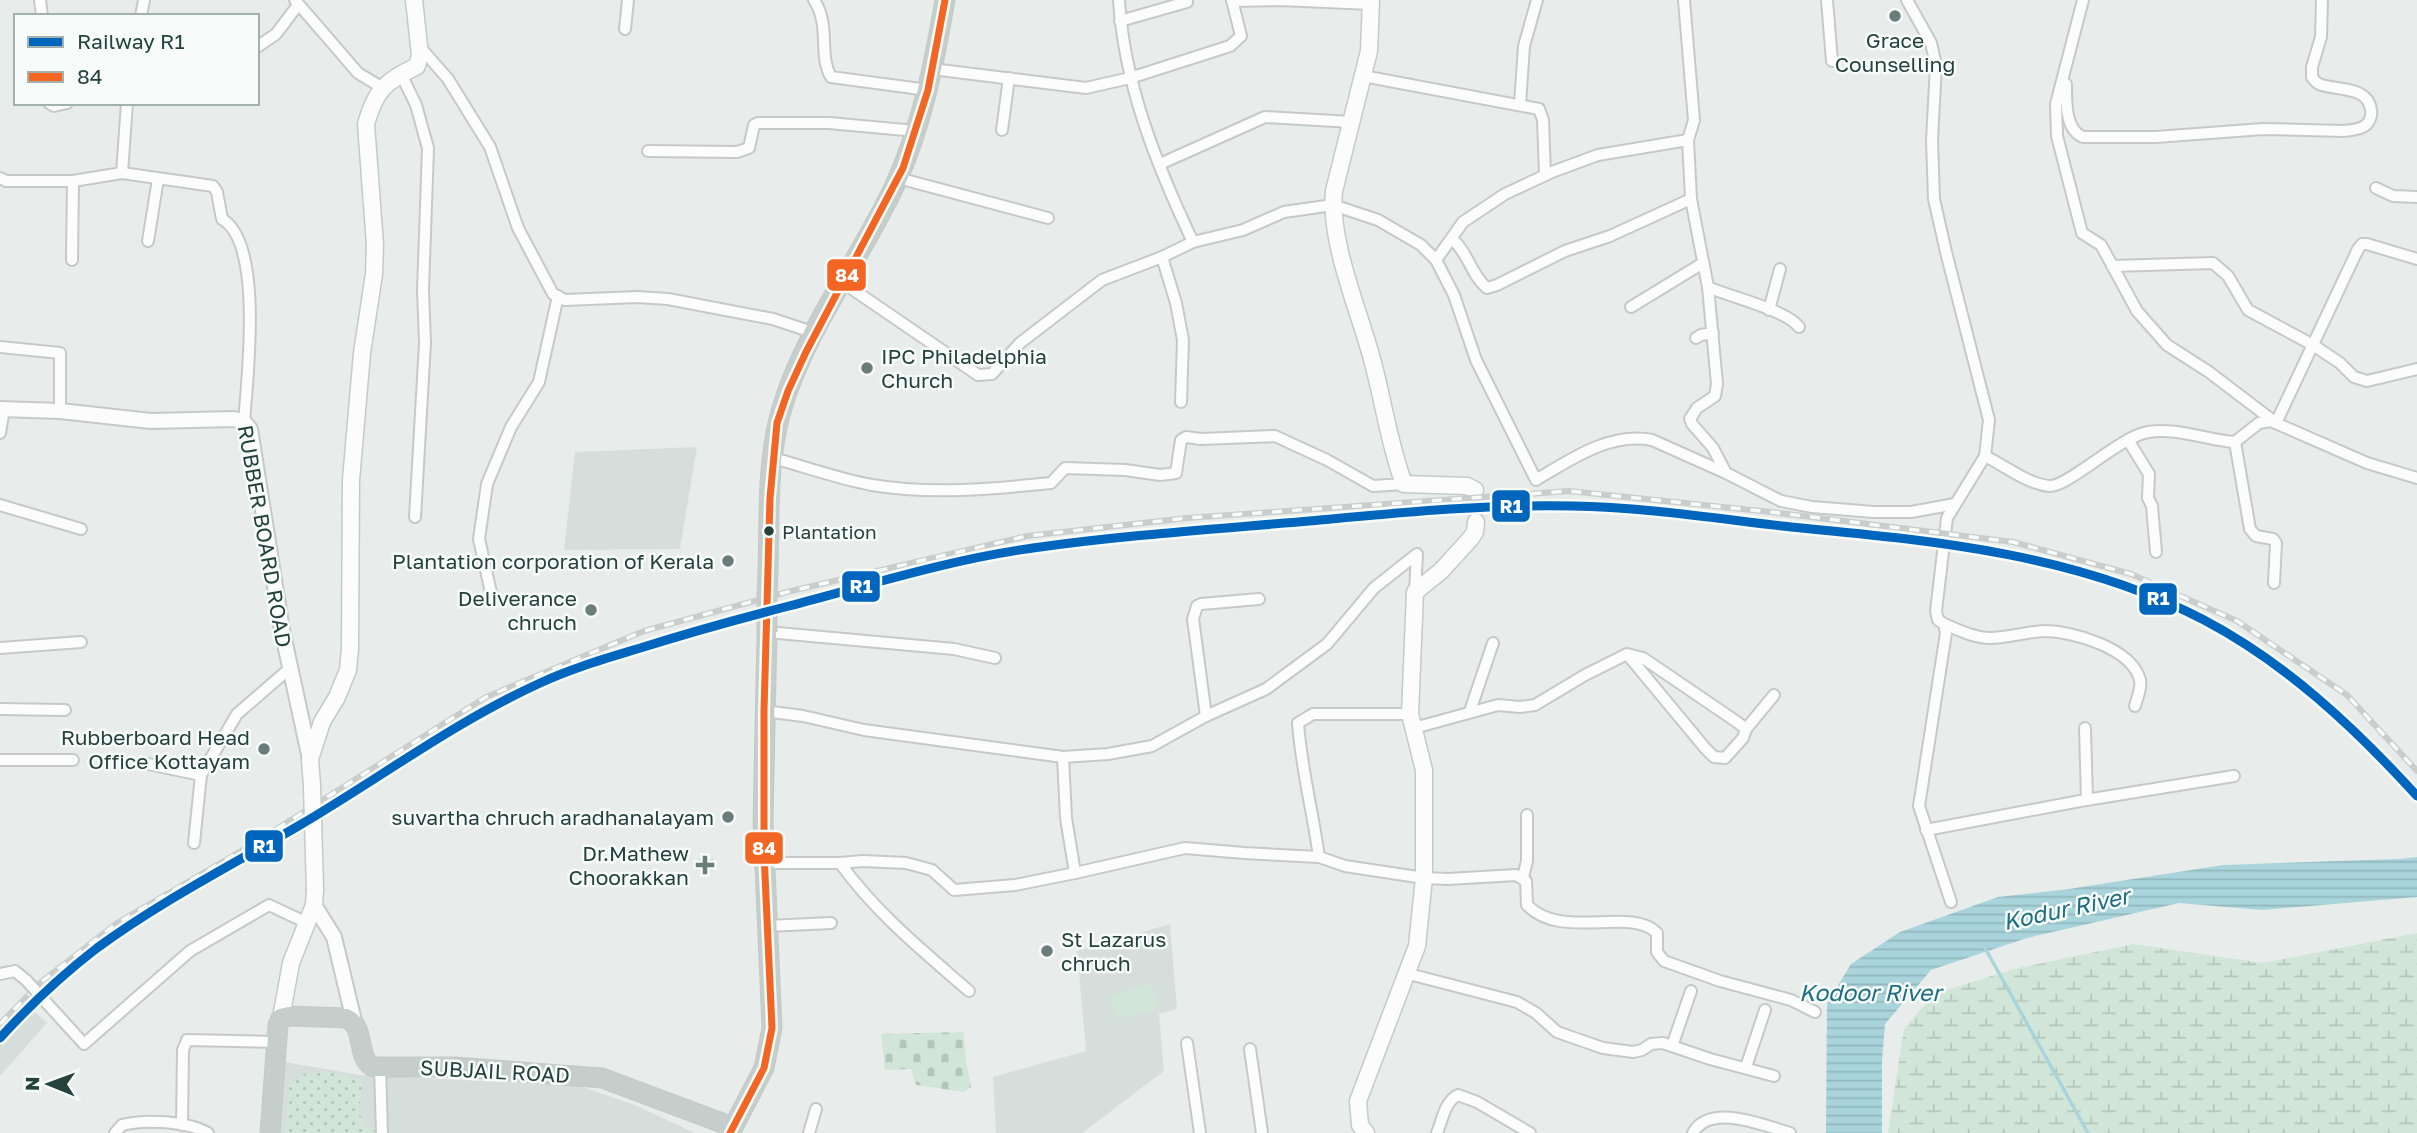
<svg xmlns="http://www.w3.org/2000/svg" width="2417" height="1133" font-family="'Golos Text',sans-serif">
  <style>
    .built { fill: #d6dedb }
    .wetland { fill: url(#wetland-marsh) }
    .cemetery { fill: url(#cemetery-stones) }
    .park { fill: url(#park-dots) }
    .garden { fill: #d1e6d8 }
    .water { fill: url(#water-rules) }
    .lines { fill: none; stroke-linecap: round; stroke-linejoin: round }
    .stream { stroke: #a9d4db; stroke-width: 3.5 }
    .tertiary-tunnel { stroke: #c1cbc8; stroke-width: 14; stroke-dasharray: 14 7; stroke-linecap: butt }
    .minor-casing { stroke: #c5cac8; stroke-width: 14 }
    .tertiary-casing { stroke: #c5cac8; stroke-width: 18 }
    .secondary-casing { stroke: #c3cbc8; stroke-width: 19 }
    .trunk-casing { stroke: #c3ccc9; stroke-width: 21 }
    .minor { stroke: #fcfcfc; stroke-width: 10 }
    .tertiary { stroke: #fcfcfc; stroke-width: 14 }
    .secondary { stroke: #fcfcfc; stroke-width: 16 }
    .trunk { stroke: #c6cecc; stroke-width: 18 }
    .rail-casing { stroke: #c9cdcc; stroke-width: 6 }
    .rail { stroke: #f7fbf9; stroke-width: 3.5; stroke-dasharray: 10; stroke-linecap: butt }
    .minor-bridge-casing { stroke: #c5cac8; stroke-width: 14; stroke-linecap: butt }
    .secondary-bridge-casing { stroke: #c3cbc8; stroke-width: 19; stroke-linecap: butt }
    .trunk-bridge-casing { stroke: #c3ccc9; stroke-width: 21; stroke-linecap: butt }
    .minor-bridge { stroke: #fcfcfc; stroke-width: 10 }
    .secondary-bridge { stroke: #fcfcfc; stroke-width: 16 }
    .trunk-bridge { stroke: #c6cecc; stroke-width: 18 }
    .bus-1-casing { stroke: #f7fbf9; stroke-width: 12 }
    .bus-1 { stroke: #f26522; stroke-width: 7 }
    .rail-1-casing { stroke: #f7fbf9; stroke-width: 14 }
    .rail-1 { stroke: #0065bd; stroke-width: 9 }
    .poi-dot { fill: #697e78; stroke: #f7fbf9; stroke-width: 2.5 }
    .bus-dot { fill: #24423a; stroke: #f7fbf9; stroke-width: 2.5 }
    .labels { text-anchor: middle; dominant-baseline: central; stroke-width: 5; stroke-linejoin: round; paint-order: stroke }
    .bus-label { font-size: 19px; fill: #24423a; stroke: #f7fbf9; text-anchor: start }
    .poi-label { font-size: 21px; fill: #24423a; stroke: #f7fbf9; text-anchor: end }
    .street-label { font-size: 21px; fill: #24423a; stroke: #f7fbf9 }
    .water-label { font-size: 23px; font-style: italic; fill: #1c6f80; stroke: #f7fbf9 }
    .line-badge { stroke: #f7fbf9; stroke-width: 2.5 }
    .badge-label { font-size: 19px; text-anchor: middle; font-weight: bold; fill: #fff }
  </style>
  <defs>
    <pattern id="wetland-marsh" width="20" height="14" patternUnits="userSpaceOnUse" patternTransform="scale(1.75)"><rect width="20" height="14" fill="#d1e6d8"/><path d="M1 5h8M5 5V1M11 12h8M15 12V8" fill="none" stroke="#b3c6ba"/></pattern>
    <pattern id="cemetery-stones" width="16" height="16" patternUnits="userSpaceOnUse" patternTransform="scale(1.75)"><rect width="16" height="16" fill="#d1e6d8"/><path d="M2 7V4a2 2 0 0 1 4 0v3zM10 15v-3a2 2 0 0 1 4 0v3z" fill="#b3c6ba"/></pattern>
    <pattern id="park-dots" width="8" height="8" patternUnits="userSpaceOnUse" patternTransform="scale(1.75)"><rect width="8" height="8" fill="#d1e6d8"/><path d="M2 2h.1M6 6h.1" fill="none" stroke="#b3c6ba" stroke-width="1.8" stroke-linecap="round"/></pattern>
    <pattern id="water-rules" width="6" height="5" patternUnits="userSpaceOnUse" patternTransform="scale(1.75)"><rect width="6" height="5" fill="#a9d4db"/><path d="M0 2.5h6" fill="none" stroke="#91b7bd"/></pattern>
  </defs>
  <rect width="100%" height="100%" fill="#e8edeb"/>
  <g class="built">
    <path d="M697,447L680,549L564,550L575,452Z"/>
    <path d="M699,858L714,859L713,871L692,870Z"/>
    <path d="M1170,924L1177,1009L1159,1014L1164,1071L1082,1133H996L993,1077L1086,1051L1077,951Z"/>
    <path d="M34,1011L47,1023L0,1076V1045Z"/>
    <path d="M279,1061L360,1075L576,1085L635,1105L695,1133H272Z"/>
  </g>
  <path class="wetland" d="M2417,933V1133H1888L1904,1029L1934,994L2014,969L2133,944L2263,963Z"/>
  <path class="cemetery" d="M964,1032L966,1061L971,1087L964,1092L916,1085L911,1069L885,1070L881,1034Z"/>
  <path class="park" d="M327,1072L363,1080L359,1113L366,1128L383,1133H285L289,1086L304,1074Z"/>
  <path class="garden" d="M1151,983L1159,1007L1117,1019L1110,996Z"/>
  <path class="water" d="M2417,857V897L2262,910L2179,903L2027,938L1931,970L1885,1024L1882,1061V1133H1826L1827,1004L1851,964L1900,932L1998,897L2069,889L2223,865L2400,859Z"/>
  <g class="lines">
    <path class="stream" d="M1985,948L2088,1133"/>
    <path class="tertiary-tunnel" d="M1475,490L1476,522"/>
    <defs>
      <g id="minor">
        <path d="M40,0L42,16"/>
        <path d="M295,0L358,73L381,87"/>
        <path d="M814,0C831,26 818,55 831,77L928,90"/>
        <path d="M1119,0C1124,84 1157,166 1193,242"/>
        <path d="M1684,0L1694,120L1688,140L1691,199L1708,287L1717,384L1715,396L1697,408L1690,419L1692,424L1713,448L1726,473"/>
        <path d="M1827,0L1832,61"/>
        <path d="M1907,0L1931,43L1936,65L1932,140L1934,199L1946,252L1989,420L1985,456L1947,518L1936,611L1938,620L1944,624L1946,633L1919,806L1951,902"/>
        <path d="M2083,0L2056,104L2057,136L2082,233L2101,245L2137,311L2167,345L2209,372L2276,423L2358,249L2362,244H2367L2417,259"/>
        <path d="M1232,1L1280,0L1371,4"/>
        <path d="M141,16L144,0"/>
        <path d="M1120,21L1187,2"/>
        <path d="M625,29L628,0"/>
        <path d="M257,47L276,34L298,5"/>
        <path d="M420,47L448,79L490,147L518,228L553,294L565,300L637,297L668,299L773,319L815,333"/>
        <path d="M932,69L1086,88L1130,78L1230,46L1241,36L1232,0"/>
        <path d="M401,74L416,105L428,148L423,290L425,343L415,517"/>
        <path d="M1363,76L1539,109L1543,120L1545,175"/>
        <path d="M2066,84C2066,101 2065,130 2083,137H2156L2263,129L2344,131C2351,130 2360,130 2366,125C2370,121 2372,115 2371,110C2368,85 2335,91 2319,84C2315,82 2314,80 2312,77V67L2321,37L2322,0"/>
        <path d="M49,103L54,106L67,103"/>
        <path d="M1520,104L1524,46L1537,0"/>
        <path d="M1002,130L1009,78"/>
        <path d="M648,151L737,152L749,148L754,125L758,123H829L916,131"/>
        <path d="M1160,164L1265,117L1352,122"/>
        <path d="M122,173L127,103"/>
        <path d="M0,178L6,181H73L122,173L213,186L217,192L222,219C264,243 247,380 244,422"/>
        <path d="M898,178L1048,218"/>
        <path d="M2376,188L2393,196L2417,197"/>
        <path d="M1452,239C1468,252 1471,275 1487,288L1497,285L1565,251L1610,236L1691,199"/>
        <path d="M148,241L158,179"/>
        <path d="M1162,257L1176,303L1183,340L1181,402"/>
        <path d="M72,260L73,181"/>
        <path d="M1436,260L1463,222L1505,194L1552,172L1598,155L1688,140"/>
        <path d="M2112,266L2213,263L2228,276L2248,310L2313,345L2340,363L2354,377L2367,381L2417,369"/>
        <path d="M842,282L978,375L992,374L1020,343L1102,280L1162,257L1193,242L1243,230L1284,212L1333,205L1378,220L1421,245L1436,260L1454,295L1476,360L1536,480C1571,459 1610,432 1652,440L1726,473L1781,501L1812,507L1874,512H1911L1955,504"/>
        <path d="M1708,287C1730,297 1787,310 1799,327"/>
        <path d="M1631,307L1703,263"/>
        <path d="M1769,310L1780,269"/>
        <path d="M1696,338L1701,335L1713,333"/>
        <path d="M0,347L60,353V411"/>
        <path d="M0,433L4,409"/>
        <path d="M2128,440L2149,474L2148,498L2152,506L2156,552"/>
        <path d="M2235,442L2250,529L2256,536L2273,539L2276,543L2274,583"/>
        <path d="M1985,456C2005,466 2028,484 2049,486C2067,488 2119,437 2148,432C2177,427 2206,440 2235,442L2259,423L2271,421L2367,463L2417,478"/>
        <path d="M773,458C806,467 839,479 872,485C932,495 992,489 1051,483L1065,468L1125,470L1160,475L1176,473L1181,440L1186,437L1201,439L1275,436L1327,460L1373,486L1404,484"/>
        <path d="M0,505L81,529"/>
        <path d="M492,597L479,539L487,484L511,427L539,382L558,296"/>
        <path d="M1944,624C1959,630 1974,638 1990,638C2008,638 2026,632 2044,631C2072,631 2132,648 2140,680C2142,688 2137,698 2135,706"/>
        <path d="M767,632L954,649L995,658"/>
        <path d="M0,648L81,642"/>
        <path d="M0,709L65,710"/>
        <path d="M764,711L803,716L864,730L1063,757L1108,754L1152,746L1206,716L1266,689L1327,644L1374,588L1417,554L1415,592"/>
        <path d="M1470,711L1493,643"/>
        <path d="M1206,716L1193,619L1197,606L1201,604L1259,599"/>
        <path d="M1414,728L1498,705L1520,707L1535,705L1585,675L1627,654L1643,658L1737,722L1746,729L1743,738L1725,758L1714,757L1705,748L1627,654"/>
        <path d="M2085,728L2087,800"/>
        <path d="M1746,729L1774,695"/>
        <path d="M1063,757L1066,818L1075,873L1185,848L1244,853L1319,857L1345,866L1424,878L1448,879L1516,875L1526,881L1527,905C1561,941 1630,906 1657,933V952L1664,961L1720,981L1791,1000L1815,1012"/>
        <path d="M0,760H73"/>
        <path d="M148,764L201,775"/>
        <path d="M1926,830L2080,801L2234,776"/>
        <path d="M194,843L201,775L237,714L289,669"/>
        <path d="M1319,857C1313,813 1301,767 1298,723L1313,714H1410"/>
        <path d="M764,863H840L863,861L906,863L932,870L954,890L1015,885L1075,873"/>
        <path d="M840,863C876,913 923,951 969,991"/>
        <path d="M1523,877L1527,861V815"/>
        <path d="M768,926L831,923"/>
        <path d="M1405,973L1517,1002L1536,1013L1557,1032L1603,1048L1633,1052L1642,1050L1651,1044L1663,1043L1710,1059L1774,1076"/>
        <path d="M0,974L15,971L27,981"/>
        <path d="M44,1000L84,1044L190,951L269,905L305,922"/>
        <path d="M1187,1043L1200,1133"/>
        <path d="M1672,1046L1691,991"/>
        <path d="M1250,1049L1262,1133"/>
        <path d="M1746,1067L1765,1010"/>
        <path d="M380,1068L382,1133"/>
        <path d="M182,1125L183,1050L187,1040L277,1042"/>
        <path d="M115,1133L122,1125C145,1119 187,1121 208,1133"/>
        <path d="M809,1133L816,1109"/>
        <path d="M1437,1133C1442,1121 1445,1101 1458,1095L1477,1102L1530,1133"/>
        <path d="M1693,1133C1710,1102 1765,1126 1790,1133"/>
      </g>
      <g id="tertiary">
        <path d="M0,409L60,411L151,421L234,419L244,422L250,429L282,630L310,759"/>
        <path d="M314,905L334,937L355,1025"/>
      </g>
      <g id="secondary">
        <path d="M1371,0L1369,51L1334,191C1329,244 1360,312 1373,363C1384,404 1389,444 1404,484L1467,486L1475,490"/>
        <path d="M312,786L310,759L322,722L337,697L348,670L350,649L351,480L362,353L374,274L375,245L366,124C376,89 385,82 417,66L420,55L414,0"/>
        <path d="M281,1018L291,963L314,905L315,890"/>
        <path d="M1366,1133L1360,1125L1358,1101L1417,946L1424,878V770L1410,714L1415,592L1441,571L1471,538L1475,532L1476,522"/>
      </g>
      <g id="trunk">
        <path d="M767,594C771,533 764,468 782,408C806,328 860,260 895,185C922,126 934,64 945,0"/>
        <path d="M270,1133L278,1025L281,1018L289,1016L346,1018C367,1027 355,1057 373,1067H455L602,1078L733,1127"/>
        <path d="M730,1133L764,1068L772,1028L763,822L767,632"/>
      </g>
    </defs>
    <use href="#minor" class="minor-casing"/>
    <use href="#tertiary" class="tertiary-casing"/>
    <use href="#secondary" class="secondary-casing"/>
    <use href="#trunk" class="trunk-casing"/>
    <use href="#minor" class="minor"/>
    <use href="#tertiary" class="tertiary"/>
    <use href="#secondary" class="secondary"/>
    <use href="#trunk" class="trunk"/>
    <defs>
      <path id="rail" d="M0,1024L41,982L117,923L248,847L486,697L644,631L787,592L1027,536L1187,518L1569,491L1771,512L2013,542L2131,574L2237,621L2347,695L2417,771"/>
    </defs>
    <use href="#rail" class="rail-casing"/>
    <use href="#rail" class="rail"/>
    <defs>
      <path id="minor-bridge" d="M27,981L44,1000"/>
      <path id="secondary-bridge" d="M312,786L315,890"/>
      <path id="trunk-bridge" d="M767,632V594"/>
    </defs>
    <use href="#minor-bridge" class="minor-bridge-casing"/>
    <use href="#secondary-bridge" class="secondary-bridge-casing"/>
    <use href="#trunk-bridge" class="trunk-bridge-casing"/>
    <use href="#minor-bridge" class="minor-bridge"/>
    <use href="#secondary-bridge" class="secondary-bridge"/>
    <use href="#trunk-bridge" class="trunk-bridge"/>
    <defs>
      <path id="bus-1" d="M730,1133L764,1068L772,1028L764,853V711L770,498L777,423L788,391L806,352L903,168L928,90L945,0"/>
    </defs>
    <use href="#bus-1" class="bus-1-casing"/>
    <use href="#bus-1" class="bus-1"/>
    <defs>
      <path id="rail-1" d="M0,1038C30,1005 62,975 97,948C161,901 232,865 300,825C380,778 453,723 538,684C569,669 604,659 637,649C688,633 738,619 789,606C869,585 951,559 1033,548C1124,535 1217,529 1309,521C1396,513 1484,504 1572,506C1642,507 1713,518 1782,526C1926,540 2074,552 2204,620C2286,663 2355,728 2417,796"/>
    </defs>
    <use href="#rail-1" class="rail-1-casing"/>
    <use href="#rail-1" class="rail-1"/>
  </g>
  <g class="poi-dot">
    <circle cx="1895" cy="16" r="7"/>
    <circle cx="867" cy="368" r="7"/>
    <circle cx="728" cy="561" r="7"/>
    <circle cx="591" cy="610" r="7"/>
    <circle cx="264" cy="749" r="7"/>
    <circle cx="728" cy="817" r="7"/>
    <path d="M701.5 854.5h7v7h7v7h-7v7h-7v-7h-7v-7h7z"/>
    <circle cx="1047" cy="951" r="7"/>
  </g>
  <circle class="bus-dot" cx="769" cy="531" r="6"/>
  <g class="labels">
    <g class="bus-label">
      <text x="782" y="531">Plantation</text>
    </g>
    <g class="poi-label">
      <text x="1895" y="40" text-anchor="middle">Grace<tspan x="1895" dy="24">Counselling</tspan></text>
      <text x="881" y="356" text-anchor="start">IPC Philadelphia<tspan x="881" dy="24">Church</tspan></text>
      <text x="714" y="561">Plantation corporation of Kerala</text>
      <text x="577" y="598">Deliverance<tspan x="577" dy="24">chruch</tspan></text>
      <text x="250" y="737">Rubberboard Head<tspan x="250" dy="24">Office Kottayam</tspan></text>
      <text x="714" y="817">suvartha chruch aradhanalayam</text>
      <text x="689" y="853">Dr.Mathew<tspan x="689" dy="24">Choorakkan</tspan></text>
      <text x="1061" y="939" text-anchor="start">St Lazarus<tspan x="1061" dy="24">chruch</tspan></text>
    </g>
    <g class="street-label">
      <text transform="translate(265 536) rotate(80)">RUBBER BOARD ROAD</text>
      <text transform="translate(495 1071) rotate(3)">SUBJAIL ROAD</text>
    </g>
    <g class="water-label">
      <text transform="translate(2066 908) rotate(-12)">Kodur River</text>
      <text x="1870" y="992">Kodoor River</text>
    </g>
  </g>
  <g class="line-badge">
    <rect x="826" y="258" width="41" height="34" rx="7" fill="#f26522"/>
    <rect x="1491" y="489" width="40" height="34" rx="7" fill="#0065bd"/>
    <rect x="841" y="570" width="40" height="33" rx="7" fill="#0065bd"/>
    <rect x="2138" y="582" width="40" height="34" rx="7" fill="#0065bd"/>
    <rect x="244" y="829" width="40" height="34" rx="7" fill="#0065bd"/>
    <rect x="744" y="831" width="40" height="34" rx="7" fill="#f26522"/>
  </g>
  <g class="badge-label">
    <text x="847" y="282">84</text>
    <text x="1511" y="513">R1</text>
    <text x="861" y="593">R1</text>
    <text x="2158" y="605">R1</text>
    <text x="264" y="853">R1</text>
    <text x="764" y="855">84</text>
  </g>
  <rect x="14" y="14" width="245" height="91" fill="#f7fbf9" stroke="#a3b1ad" stroke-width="2"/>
  <rect x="28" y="37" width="35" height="10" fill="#0065bd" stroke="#a3b1ad" stroke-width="2"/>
  <text x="77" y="49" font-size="21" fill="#24423a">Railway R1</text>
  <rect x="28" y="72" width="35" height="10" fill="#f26522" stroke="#a3b1ad" stroke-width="2"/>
  <text x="77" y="84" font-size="21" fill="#24423a">84</text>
  <g transform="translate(49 1084) rotate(271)" stroke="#f7fbf9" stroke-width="5" paint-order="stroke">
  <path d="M0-5L12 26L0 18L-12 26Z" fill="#24423a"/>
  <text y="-10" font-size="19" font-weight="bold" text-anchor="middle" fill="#24423a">N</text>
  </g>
</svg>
